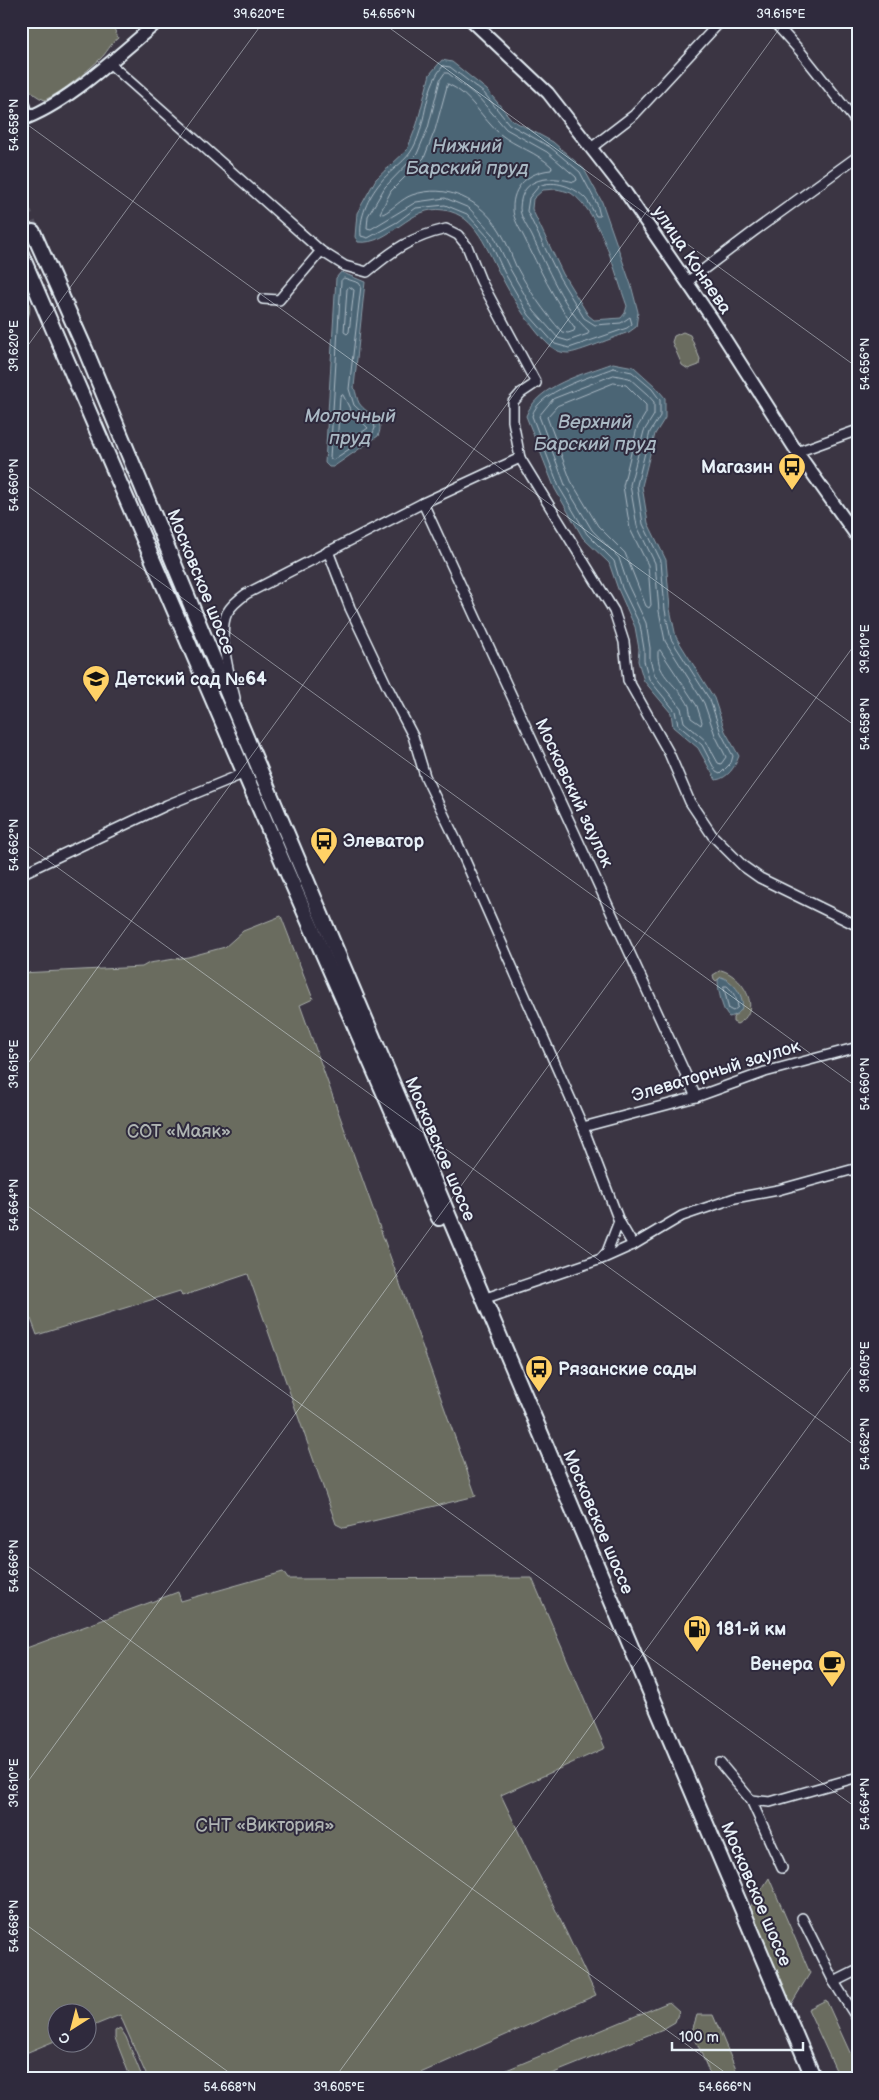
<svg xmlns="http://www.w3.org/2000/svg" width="879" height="2100" font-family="'Balsamiq Sans',sans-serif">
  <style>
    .green { fill: #6a6c5e; stroke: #a9aeab }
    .water { fill: #4c6575; stroke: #8a9da9; fill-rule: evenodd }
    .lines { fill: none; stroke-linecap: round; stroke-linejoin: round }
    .shore { stroke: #aab9c4; stroke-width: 1 }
    .trunk-tunnel { stroke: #55515e; stroke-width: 14; stroke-dasharray: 14 7; stroke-linecap: butt }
    .minor-casing { stroke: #e8f1f8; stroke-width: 12 }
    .tertiary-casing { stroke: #e8f1f8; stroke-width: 15 }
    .trunk-casing { stroke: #e8f1f8; stroke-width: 18 }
    .minor { stroke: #2f2a3d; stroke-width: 9 }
    .tertiary { stroke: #2f2a3d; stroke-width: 11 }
    .trunk { stroke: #2f2a3d; stroke-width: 14 }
    .ticks { fill: none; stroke: #e8f1f8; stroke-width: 1; stroke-opacity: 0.45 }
    .labels { text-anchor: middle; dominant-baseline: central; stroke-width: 4; stroke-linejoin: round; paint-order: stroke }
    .street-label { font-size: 18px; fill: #e8f1f8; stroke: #2f2a3d }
    .poi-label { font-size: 18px; font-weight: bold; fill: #e8f1f8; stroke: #2f2a3d; text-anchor: start }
    .park-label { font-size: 18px; fill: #afb5b3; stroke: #2f2a3d }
    .water-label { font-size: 19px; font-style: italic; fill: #aab9c4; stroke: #2f2a3d }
    .neatline { fill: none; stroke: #e8f1f8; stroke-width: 2 }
    .ticks-label { font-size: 12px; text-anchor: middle; fill: #e8f1f8 }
  </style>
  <rect width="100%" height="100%" fill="#3b3543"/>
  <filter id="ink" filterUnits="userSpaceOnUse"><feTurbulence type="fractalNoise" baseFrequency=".02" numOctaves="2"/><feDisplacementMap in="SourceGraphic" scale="10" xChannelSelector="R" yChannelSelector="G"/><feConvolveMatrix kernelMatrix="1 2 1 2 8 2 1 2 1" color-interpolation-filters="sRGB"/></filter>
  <g filter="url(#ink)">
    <g class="green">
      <path d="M21,21H111L118,38C110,44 107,53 100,59C84,74 65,90 45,100C14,90 21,48 21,21Z"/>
      <path d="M21,286C30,299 35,315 21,326Z"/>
      <path d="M683,332L690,335L700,359L699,365L688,369L682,365L672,342L674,336Z"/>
      <path d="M281,916L313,999L300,1005L476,1496L344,1528L336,1524L248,1274L182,1296L180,1291L37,1335L31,1319L21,1320V973L142,967L149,963L188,957L225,947L243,931Z"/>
      <path d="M721,970C743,976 764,1011 737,1024L733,1022V1018L735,1015L721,977L716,981L714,979L713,975Z"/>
      <path d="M283,1572L288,1579L532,1578L605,1748L501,1795L596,1995L407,2079H148L120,2015L88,2028V2012H58L57,2040L21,2055V1650L178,1592L181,1601Z"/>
      <path d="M769,1878L810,1973L790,2006L749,1909Z"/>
      <path d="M826,2000L858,2070V2079H840L808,2009Z"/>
      <path d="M669,2002L679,2011L675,2022L663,2029L539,2079H485Z"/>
      <path d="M697,2015H713L740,2079H712L692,2031Z"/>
      <path d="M120,2028L126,2037L143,2079H131L115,2038V2031Z"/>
    </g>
    <g class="water">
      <path d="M442,60L452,62L487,90L512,120L553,142L584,169L602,202L631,285L638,312L636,327L629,332C617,336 577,353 568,353C555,353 548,344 540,336C524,317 512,297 501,276C487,251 477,215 444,210C410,204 390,246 358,242L355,237L357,213L376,179L407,150L417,124L430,74ZM556,189C561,190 566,191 571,193C601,213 615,273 627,306L625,313L621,318L594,320L588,315L563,274L532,209L533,199L543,190Z"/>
      <path d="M341,272L365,282L354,387C356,393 357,399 359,403C368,416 386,418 378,436L333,467H329L325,463L336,278Z"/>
      <path d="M613,363L634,367L655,386L665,398V418L655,434L642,486L648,523L666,560L670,609L676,637L714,698L725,731L739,756C735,767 728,778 716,780L698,748L673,727L671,713L644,681L638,661L639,649L635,627L618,589L609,563L583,538L555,489L526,416C537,385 584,374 613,363Z"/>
      <path d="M721,977C738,982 755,1012 729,1017C722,1011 718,989 718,980Z"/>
    </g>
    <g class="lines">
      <g class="shore">
        <path d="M443,66L450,67L484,93L509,124L550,147L580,172L597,204L600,216H596C593,211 590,204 586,199C575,187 554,179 539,186L529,198L527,211L559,277L584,318L595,325L621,323L630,317L632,324L627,328L569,348L555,344L529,315L504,272L488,237L467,214L445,205L416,208L397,222L368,238L361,236C359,217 368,198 380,183C388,172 402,164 410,153C428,127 422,90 443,66Z"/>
        <path d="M445,73H448L479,98L506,129L547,152L576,177L577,180L574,182C551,176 521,175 520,208C520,217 528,228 532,236C546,265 565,311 589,331L588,334L568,341L558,338L534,311L510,269L493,234L469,208L445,198L416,202L371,229L367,228L368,216L385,187L417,154L428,128L440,80Z"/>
        <path d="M448,84C471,94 482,119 500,134C516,147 537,152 552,167L551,170C529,172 512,186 513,209C513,219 520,229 524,237C539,268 554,300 575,328L574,331L568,333L562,332C544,312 529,290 516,266C511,255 507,242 500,231C481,200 447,183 412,195C401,199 393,209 383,214L380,213L391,191L424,158L435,130Z"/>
        <path d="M344,278L359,283L361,286L349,389L354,405L374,424L375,428L373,433L333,460L330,458L341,281Z"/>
        <path d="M350,287L354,290L349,332L347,334L344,332L347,289Z"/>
        <path d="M613,368L632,372L652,389L660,400V416L650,432L637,485L643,524L661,561L665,610L671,639L710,700L721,733L733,756L731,763L720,774L716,772L702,745L678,725L675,711L649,679L644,661V649L640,625L622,588L614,561L587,534L559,487L532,416C538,391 591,377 613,368Z"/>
        <path d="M614,375L629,378L647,394L654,402V415L644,431L630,485L637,526L655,563L659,611L665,641L704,703L715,735L726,757L721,764L718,763L706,741L684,722L681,708L655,676L650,660V648L646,623L628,585L619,558L592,530L565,485L539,416L553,399Z"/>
        <path d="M614,383L626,385L646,405V413L637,428L623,486L630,529L648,565L651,605L649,608L646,606L625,553L598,526L571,481L547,417L557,406Z"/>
        <path d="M343,395L350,409L368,428L340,448L337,446L340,397Z"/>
        <path d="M660,650L697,706L702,722L701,725L691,718C690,714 690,710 689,706C680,686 656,677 658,652Z"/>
        <path d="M724,986H727C733,991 737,999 738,1007L733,1011L729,1009Z"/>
      </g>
      <path class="trunk-tunnel" d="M21,204L33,232"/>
      <defs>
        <g id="minor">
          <path d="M773,21L800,51L858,124"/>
          <path d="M109,63L321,251L345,266L367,272C393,250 411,237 446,229L458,235L467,246L481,281L536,383L521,393L513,402V421L520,458L423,503L246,594C239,599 231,606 227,613C217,634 230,676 235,698"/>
          <path d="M591,148L634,115L721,21"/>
          <path d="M687,282L753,232L858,156"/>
          <path d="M263,299L279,300L321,251"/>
          <path d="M797,452L858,430"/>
          <path d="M520,458L614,611L624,642L628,680L669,753L690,802L712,835L743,866L760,878L858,926"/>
          <path d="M423,503L696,1097"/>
          <path d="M328,551L350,608L387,686L413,736L425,776L457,842L583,1127L619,1221L633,1245"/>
          <path d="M21,874L167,805L245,773"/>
          <path d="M583,1127L696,1097L765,1072L858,1047"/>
          <path d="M601,1259L607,1252L619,1221"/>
          <path d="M483,1299L604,1258L633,1245L682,1216L735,1198L778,1190L858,1168"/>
          <path d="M720,1763L751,1800L782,1868"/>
          <path d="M751,1800L770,1802L858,1777"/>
          <path d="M802,1918L834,1982L858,2020"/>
          <path d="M834,1982L858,1970"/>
        </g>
        <g id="tertiary">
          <path d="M472,21L548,93L626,193L711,317L797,452L858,538"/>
          <path d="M21,97L28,117"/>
          <path d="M21,120C68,104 120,53 159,21"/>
        </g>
        <g id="trunk">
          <path d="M33,232L85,349L240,723L814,2079"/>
          <path d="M21,254L288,874L439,1218"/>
        </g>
      </defs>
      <use href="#minor" class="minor-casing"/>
      <use href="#tertiary" class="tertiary-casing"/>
      <use href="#trunk" class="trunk-casing"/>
      <use href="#minor" class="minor"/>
      <use href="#tertiary" class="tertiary"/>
      <use href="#trunk" class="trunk"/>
    </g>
  </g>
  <path class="ticks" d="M380,21L858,368M21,120L858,728M21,355L264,21M21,481L858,1088M21,841L858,1448M21,1073L785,21M21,1201L858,1809M21,1561L734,2079M21,1791L858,640M21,1921L238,2079M334,2079L858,1358M856,2079L858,2077"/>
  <defs>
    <symbol id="bus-pin" viewBox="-11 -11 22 30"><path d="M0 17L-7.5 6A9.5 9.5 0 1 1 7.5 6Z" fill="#ffd166" stroke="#2f2a3d"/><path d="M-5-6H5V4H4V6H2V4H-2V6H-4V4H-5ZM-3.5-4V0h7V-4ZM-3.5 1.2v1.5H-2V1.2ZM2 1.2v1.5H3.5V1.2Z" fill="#111"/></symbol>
    <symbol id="school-pin" viewBox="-11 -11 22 30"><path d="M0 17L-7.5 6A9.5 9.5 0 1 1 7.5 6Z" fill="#ffd166" stroke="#2f2a3d"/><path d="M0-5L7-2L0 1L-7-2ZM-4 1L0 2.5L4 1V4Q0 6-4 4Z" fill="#111"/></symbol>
    <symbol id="fuel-pin" viewBox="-11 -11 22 30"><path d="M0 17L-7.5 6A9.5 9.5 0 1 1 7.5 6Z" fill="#ffd166" stroke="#2f2a3d"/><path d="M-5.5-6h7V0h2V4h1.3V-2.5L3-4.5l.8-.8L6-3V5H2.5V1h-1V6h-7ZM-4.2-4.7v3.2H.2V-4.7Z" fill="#111"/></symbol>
    <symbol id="cafe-pin" viewBox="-11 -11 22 30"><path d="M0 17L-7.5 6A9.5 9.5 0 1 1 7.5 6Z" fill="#ffd166" stroke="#2f2a3d"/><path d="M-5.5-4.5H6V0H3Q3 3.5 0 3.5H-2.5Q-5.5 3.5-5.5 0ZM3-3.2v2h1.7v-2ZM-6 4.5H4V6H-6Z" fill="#111"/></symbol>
  </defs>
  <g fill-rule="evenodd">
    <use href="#bus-pin" x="776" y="451" width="32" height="43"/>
    <use href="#school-pin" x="80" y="663" width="32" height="43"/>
    <use href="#bus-pin" x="308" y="825" width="32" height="43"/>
    <use href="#bus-pin" x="523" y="1353" width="32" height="43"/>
    <use href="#fuel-pin" x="681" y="1613" width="32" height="43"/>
    <use href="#cafe-pin" x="816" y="1648" width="32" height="43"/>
  </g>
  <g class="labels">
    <g class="street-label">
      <text transform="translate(692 260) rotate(56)">улица Коняева</text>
      <text transform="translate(201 582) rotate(68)">Московское шоссе</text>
      <text transform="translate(574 793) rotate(65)">Московский заулок</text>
      <text transform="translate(716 1071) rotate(-17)">Элеваторный заулок</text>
      <text transform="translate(440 1149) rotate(67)">Московское шоссе</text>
      <text transform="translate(598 1522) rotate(67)">Московское шоссе</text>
      <text transform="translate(756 1894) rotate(67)">Московское шоссе</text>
    </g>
    <g class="poi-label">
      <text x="773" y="467" text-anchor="end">Магазин</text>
      <text x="115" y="679">Детский сад №64</text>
      <text x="343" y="841">Элеватор</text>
      <text x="558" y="1369">Рязанские сады</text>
      <text x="716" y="1629">181-й км</text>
      <text x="813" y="1664" text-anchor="end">Венера</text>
    </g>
    <g class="park-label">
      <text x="179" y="1131">СОТ «Маяк»</text>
      <text x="265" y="1825">СНТ «Виктория»</text>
    </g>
    <g class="water-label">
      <text x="467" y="146">Нижний<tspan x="467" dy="22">Барский пруд</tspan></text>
      <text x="350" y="416">Молочный<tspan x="350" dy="22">пруд</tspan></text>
      <text x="595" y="422">Верхний<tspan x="595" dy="22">Барский пруд</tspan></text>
    </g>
  </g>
  <rect width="879" height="2100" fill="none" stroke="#2f2a3d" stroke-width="55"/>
  <g transform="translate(72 2028) rotate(216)"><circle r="24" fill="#2f2a3d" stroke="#797a88"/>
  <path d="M0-4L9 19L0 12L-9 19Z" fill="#ffd166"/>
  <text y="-8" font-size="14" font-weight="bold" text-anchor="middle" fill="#e8f1f8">С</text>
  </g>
  <path d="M672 2042v8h131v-8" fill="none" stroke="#e8f1f8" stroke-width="2.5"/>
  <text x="679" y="2042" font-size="15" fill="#e8f1f8" stroke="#2f2a3d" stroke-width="4" paint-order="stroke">100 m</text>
  <rect x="28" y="28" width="824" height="2044" class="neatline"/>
  <g class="ticks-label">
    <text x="259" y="18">39.620°E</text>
    <text x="389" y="18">54.656°N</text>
    <text x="781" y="18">39.615°E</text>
    <text transform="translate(14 125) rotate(-90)" y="4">54.658°N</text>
    <text transform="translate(14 346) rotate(-90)" y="4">39.620°E</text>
    <text transform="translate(865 364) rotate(-90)" y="4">54.656°N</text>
    <text transform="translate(14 485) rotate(-90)" y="4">54.660°N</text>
    <text transform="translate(865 649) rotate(-90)" y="4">39.610°E</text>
    <text transform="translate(865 724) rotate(-90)" y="4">54.658°N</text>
    <text transform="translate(14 845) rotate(-90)" y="4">54.662°N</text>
    <text transform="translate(14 1064) rotate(-90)" y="4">39.615°E</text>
    <text transform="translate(865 1084) rotate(-90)" y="4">54.660°N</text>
    <text transform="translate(14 1205) rotate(-90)" y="4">54.664°N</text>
    <text transform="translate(865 1367) rotate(-90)" y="4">39.605°E</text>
    <text transform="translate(865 1444) rotate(-90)" y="4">54.662°N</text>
    <text transform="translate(14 1566) rotate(-90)" y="4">54.666°N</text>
    <text transform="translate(14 1783) rotate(-90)" y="4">39.610°E</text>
    <text transform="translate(865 1804) rotate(-90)" y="4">54.664°N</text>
    <text transform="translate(14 1926) rotate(-90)" y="4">54.668°N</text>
    <text x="230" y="2091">54.668°N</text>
    <text x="339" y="2091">39.605°E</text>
    <text x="725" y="2091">54.666°N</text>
  </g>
</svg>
